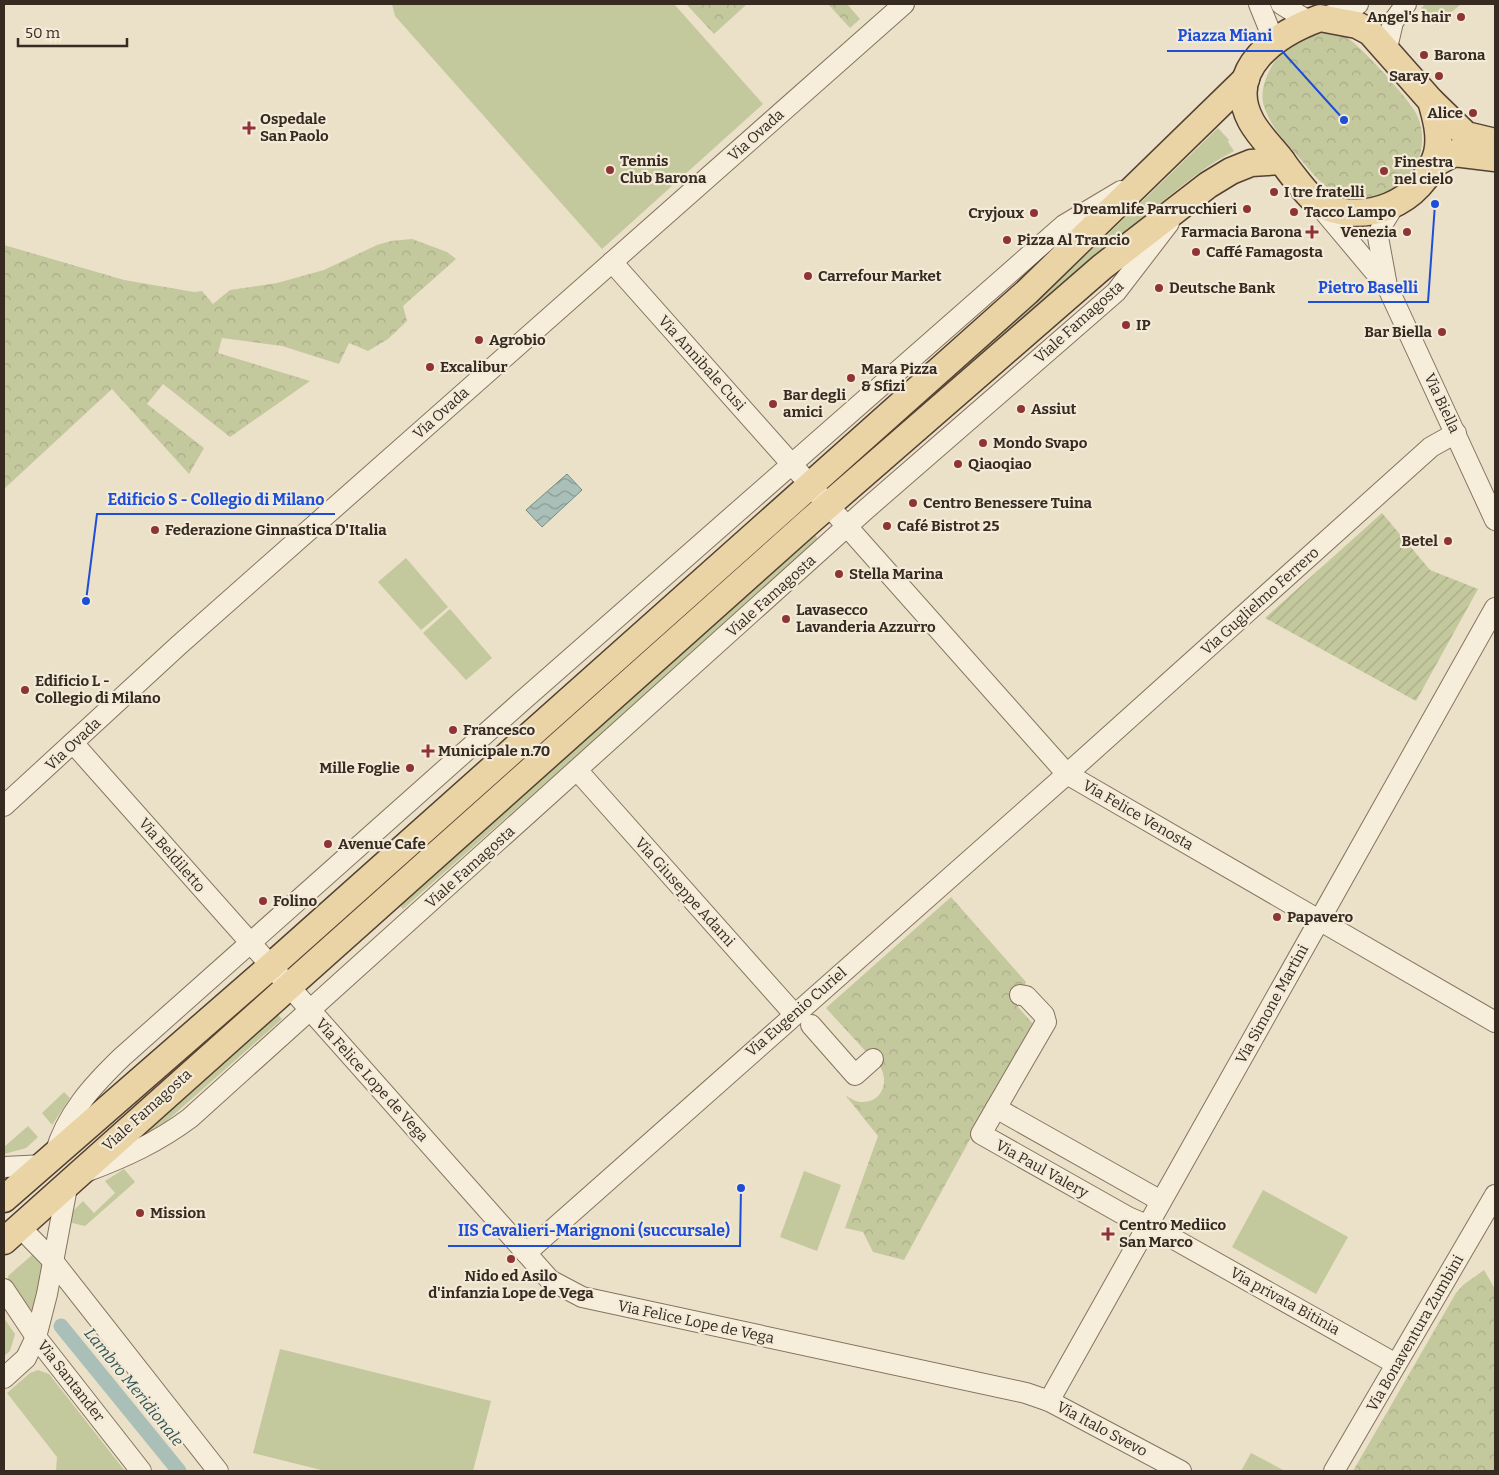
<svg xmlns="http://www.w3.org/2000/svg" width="1499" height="1475" font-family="Bitter,serif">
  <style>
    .grass { fill: #c4c89d }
    .park { fill: url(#park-crowns) }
    .garden { fill: url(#garden-furrows) }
    .water { fill: url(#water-waves); stroke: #708d85 }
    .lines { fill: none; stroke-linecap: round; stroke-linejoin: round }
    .canal { stroke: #a9bfb8; stroke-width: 15 }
    .minor-casing { stroke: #85735f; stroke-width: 22 }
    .major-casing { stroke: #544132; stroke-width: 29 }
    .minor { stroke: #f6eedb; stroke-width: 20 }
    .major { stroke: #ead3a4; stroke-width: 26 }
    .poi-dot { fill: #8f3436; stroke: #f3ead7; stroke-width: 2 }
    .labels { text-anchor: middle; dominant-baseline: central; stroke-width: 4.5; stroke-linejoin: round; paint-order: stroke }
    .poi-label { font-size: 15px; font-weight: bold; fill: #372b21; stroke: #f3ead7; text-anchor: start }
    .street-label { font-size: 15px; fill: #372b21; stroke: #f3ead7 }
    .water-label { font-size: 16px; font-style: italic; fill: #325553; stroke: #f3ead7 }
    .leader { fill: none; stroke: #1d4ed8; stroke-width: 2 }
    .callout-dot { fill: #1d4ed8; stroke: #f3ead7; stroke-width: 2 }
    .callout-label { font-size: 16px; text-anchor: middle; font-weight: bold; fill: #1d4ed8; stroke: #f3ead7; stroke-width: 4.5; stroke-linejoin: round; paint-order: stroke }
  </style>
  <defs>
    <pattern id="park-crowns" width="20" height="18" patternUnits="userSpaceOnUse" patternTransform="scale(1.25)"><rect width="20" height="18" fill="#c4c89d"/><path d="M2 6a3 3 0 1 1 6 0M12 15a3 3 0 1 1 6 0" fill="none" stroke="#a9ac87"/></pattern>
    <pattern id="garden-furrows" width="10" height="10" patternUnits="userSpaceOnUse" patternTransform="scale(1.25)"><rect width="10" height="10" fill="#c4c89d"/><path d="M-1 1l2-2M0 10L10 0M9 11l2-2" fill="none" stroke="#a9ac87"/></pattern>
    <pattern id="water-waves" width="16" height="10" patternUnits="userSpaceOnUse" patternTransform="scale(1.25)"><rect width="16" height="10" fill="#a9bfb8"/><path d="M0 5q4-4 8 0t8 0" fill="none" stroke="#8a9b95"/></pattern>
  </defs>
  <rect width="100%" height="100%" fill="#ebe0c8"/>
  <g class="grass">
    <path d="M392,4H674L763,104L602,249L395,16Z"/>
    <path d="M1426,4H1461L1436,25L1421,8Z"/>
    <path d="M1218,128L1229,140L1228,142L1234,151C1196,171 1166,199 1133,226C1059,285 988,349 916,412L1100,242Z"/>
    <path d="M814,533L819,541L403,909L398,903Z"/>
    <path d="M406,558L448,607L421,630L378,582Z"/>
    <path d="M450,609L492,658L466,680L423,633Z"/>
    <path d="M275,1011L282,1019L144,1141L122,1152Z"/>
    <path d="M64,1092L70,1098L52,1125L42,1113Z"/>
    <path d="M28,1126L38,1137L26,1148L4,1154V1147Z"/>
    <path d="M124,1169L135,1182L85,1226L68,1222L70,1214L83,1201L94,1213L115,1193L105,1181Z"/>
    <path d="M804,1171L841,1185L817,1251L780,1237Z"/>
    <path d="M1263,1190L1348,1237L1316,1294L1232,1247Z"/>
    <path d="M32,1255L43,1267L33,1312L8,1281V1276Z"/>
    <path d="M4,1318L15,1334L10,1351L4,1356Z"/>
    <path d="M280,1349L491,1401L473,1471H325L253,1453Z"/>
    <path d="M38,1370L49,1374L125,1471H56L57,1457L7,1393L30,1373Z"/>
    <path d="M1251,1453L1285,1471H1286H1241Z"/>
  </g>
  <g class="park">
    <path d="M686,4H747L714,34Z"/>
    <path d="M828,4H847L860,19L850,28Z"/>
    <path d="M1328,32C1334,33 1341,34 1346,37C1359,44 1412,102 1417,115C1427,137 1422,164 1405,181C1384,203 1346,205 1323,184C1313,175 1304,163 1295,153C1282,138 1270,125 1264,106C1257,86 1275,54 1292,44C1303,38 1316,35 1328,32Z"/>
    <path d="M412,239L447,252L456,259L403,306L407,321L388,339L368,351L349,343L339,364L282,346L222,338L218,353L310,381L230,437L163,384L147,404L204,448L189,474L112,389L4,489V245L124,280L194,292L202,291L213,304L230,290L277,283L324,270L377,245L391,241Z"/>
    <path d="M951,897L1026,982L1018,1007L1033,1024L904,1260L873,1252L863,1232L845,1228L878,1136L846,1096C850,1098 856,1102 861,1102C881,1103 889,1084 881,1068L826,1008Z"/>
    <path d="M1484,1270L1495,1289V1471H1353L1456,1293L1463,1285Z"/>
  </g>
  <path class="garden" d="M1382,513L1430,570L1478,589L1416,701L1265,618Z"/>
  <path class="water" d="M567,474L582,490L542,527L526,510Z"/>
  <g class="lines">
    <path class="canal" d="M61,1326L179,1471"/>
    <defs>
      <g id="minor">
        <path d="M1259,4L1274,41"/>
        <path d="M1281,4L1310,22"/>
        <path d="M1320,18L1344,11L1358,4"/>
        <path d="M1387,48L1393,22L1406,4"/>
        <path d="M1317,203L1385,284"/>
        <path d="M1395,204L1382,225L1378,237L1387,286L1495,520"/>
        <path d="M612,262L1067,774L1495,1022"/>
        <path d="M73,743L550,1280L582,1297L1026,1393L1049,1401L1181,1471"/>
        <path d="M577,770L794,1014"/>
        <path d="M4,806L179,645L904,4"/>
        <path d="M1020,995L1026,996L1044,1015L1046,1022L981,1134L1128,1217L1158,1230L1396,1364"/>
        <path d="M811,1025L855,1075L873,1059"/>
        <path d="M996,1108L1161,1201"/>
        <path d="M55,1154C66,1114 93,1085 122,1057L521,702L1064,225L1121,191"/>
        <path d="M4,1167L45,1165"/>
        <path d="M88,1171C125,1157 158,1142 190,1118L864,511L1116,292L1169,223"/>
        <path d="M19,1226L53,1261L218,1471"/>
        <path d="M526,1253L1067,774L1431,447L1456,433"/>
        <path d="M4,1289L36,1337L141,1471"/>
        <path d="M4,1378L26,1358L36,1337L47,1294L68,1182"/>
        <path d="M1049,1401L1495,608"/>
        <path d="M1334,1471L1495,1195"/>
      </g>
      <g id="major">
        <path d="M1320,18L1357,25L1370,32L1431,101C1436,118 1441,136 1437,153C1424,203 1362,228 1318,203C1309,198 1286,167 1279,157C1270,146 1258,134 1251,121C1223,69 1278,33 1320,18Z"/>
        <path d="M1432,102L1466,135L1495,142"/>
        <path d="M1432,165L1454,153L1495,158"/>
        <path d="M4,1199L270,967L1027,292L1246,79"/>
        <path d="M4,1241L810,521L1102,267L1208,185L1231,171L1251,163L1282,161"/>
      </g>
    </defs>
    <use href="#minor" class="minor-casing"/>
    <use href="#major" class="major-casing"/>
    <use href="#minor" class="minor"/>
    <use href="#major" class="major"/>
  </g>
  <g class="poi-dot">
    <circle cx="1461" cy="17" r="5"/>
    <circle cx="1424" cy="55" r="5"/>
    <circle cx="1439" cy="76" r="5"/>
    <circle cx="1473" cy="113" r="5"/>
    <path d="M246.5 120.5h5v5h5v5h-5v5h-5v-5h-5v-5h5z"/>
    <circle cx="610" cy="170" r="5"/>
    <circle cx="1384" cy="171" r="5"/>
    <circle cx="1274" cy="192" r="5"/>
    <circle cx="1247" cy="209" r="5"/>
    <circle cx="1294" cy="212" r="5"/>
    <circle cx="1034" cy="213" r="5"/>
    <path d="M1309.5 224.5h5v5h5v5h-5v5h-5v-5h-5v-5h5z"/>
    <circle cx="1407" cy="232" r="5"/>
    <circle cx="1007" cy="240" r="5"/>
    <circle cx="1196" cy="252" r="5"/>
    <circle cx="808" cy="276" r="5"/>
    <circle cx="1159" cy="288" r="5"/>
    <circle cx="1126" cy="325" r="5"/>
    <circle cx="1442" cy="332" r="5"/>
    <circle cx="479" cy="340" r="5"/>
    <circle cx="430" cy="367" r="5"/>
    <circle cx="851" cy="378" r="5"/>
    <circle cx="773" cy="404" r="5"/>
    <circle cx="1021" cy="409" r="5"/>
    <circle cx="983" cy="443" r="5"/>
    <circle cx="958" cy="464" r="5"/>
    <circle cx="913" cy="503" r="5"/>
    <circle cx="887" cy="526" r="5"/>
    <circle cx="155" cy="530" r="5"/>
    <circle cx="1448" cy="541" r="5"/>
    <circle cx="839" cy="574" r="5"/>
    <circle cx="786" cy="619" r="5"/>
    <circle cx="25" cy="690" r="5"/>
    <circle cx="453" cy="730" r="5"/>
    <path d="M425.5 743.5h5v5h5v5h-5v5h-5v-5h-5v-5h5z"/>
    <circle cx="410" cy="768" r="5"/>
    <circle cx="328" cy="844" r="5"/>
    <circle cx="263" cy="901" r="5"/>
    <circle cx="1277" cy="917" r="5"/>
    <circle cx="140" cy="1213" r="5"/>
    <path d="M1105.5 1226.5h5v5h5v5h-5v5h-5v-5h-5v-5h5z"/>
    <circle cx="511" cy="1259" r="5"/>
  </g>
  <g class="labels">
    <g class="poi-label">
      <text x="1451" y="17" text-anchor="end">Angel's hair</text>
      <text x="1434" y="55">Barona</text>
      <text x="1429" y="76" text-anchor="end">Saray</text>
      <text x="1463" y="113" text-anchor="end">Alice</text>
      <text x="260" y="119">Ospedale<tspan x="260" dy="17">San Paolo</tspan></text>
      <text x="620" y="161">Tennis<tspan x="620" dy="17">Club Barona</tspan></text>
      <text x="1394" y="162">Finestra<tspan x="1394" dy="17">nel cielo</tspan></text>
      <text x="1284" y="192">I tre fratelli</text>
      <text x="1237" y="209" text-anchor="end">Dreamlife Parrucchieri</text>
      <text x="1304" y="212">Tacco Lampo</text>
      <text x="1024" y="213" text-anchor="end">Cryjoux</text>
      <text x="1302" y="232" text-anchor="end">Farmacia Barona</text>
      <text x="1397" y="232" text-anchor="end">Venezia</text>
      <text x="1017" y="240">Pizza Al Trancio</text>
      <text x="1206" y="252">Caffé Famagosta</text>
      <text x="818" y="276">Carrefour Market</text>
      <text x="1169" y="288">Deutsche Bank</text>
      <text x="1136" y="325">IP</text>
      <text x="1432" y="332" text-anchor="end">Bar Biella</text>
      <text x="489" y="340">Agrobio</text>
      <text x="440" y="367">Excalibur</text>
      <text x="861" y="369">Mara Pizza<tspan x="861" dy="17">&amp; Sfizi</tspan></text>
      <text x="783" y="395">Bar degli<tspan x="783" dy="17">amici</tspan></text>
      <text x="1031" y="409">Assiut</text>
      <text x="993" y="443">Mondo Svapo</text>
      <text x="968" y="464">Qiaoqiao</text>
      <text x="923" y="503">Centro Benessere Tuina</text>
      <text x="897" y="526">Café Bistrot 25</text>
      <text x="165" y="530">Federazione Ginnastica D'Italia</text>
      <text x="1438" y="541" text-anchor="end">Betel</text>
      <text x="849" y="574">Stella Marina</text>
      <text x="796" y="610">Lavasecco<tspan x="796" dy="17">Lavanderia Azzurro</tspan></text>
      <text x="35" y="681">Edificio L -<tspan x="35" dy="17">Collegio di Milano</tspan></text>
      <text x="463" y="730">Francesco</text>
      <text x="438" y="751">Municipale n.70</text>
      <text x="400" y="768" text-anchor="end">Mille Foglie</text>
      <text x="338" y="844">Avenue Cafe</text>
      <text x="273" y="901">Folino</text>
      <text x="1287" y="917">Papavero</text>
      <text x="150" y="1213">Mission</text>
      <text x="1119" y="1225">Centro Mediico<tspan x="1119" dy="17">San Marco</tspan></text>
      <text x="511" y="1276" text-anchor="middle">Nido ed Asilo<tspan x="511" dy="17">d'infanzia Lope de Vega</tspan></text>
    </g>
    <g class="street-label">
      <text transform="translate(756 135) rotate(-42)">Via Ovada</text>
      <text transform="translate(1079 322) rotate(-42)">Viale Famagosta</text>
      <text transform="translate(702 363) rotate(48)">Via Annibale Cusi</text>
      <text transform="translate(1442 403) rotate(65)">Via Biella</text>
      <text transform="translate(441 413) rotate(-42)">Via Ovada</text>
      <text transform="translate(771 596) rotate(-42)">Viale Famagosta</text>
      <text transform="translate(1260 601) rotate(-42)">Via Guglielmo Ferrero</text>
      <text transform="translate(73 744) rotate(-43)">Via Ovada</text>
      <text transform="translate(1138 815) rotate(30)">Via Felice Venosta</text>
      <text transform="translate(172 855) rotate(49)">Via Beldiletto</text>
      <text transform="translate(470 867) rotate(-42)">Viale Famagosta</text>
      <text transform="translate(685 892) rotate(48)">Via Giuseppe Adami</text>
      <text transform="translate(1272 1004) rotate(-61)">Via Simone Martini</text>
      <text transform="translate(796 1012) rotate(-41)">Via Eugenio Curiel</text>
      <text transform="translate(372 1080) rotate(48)">Via Felice Lope de Vega</text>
      <text transform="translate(147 1110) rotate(-42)">Viale Famagosta</text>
      <text transform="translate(1042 1169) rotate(29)">Via Paul Valery</text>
      <text transform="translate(1285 1301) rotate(29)">Via privata Bitinia</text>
      <text transform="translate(696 1322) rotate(12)">Via Felice Lope de Vega</text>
      <text transform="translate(1415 1333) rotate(-60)">Via Bonaventura Zumbini</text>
      <text transform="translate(71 1381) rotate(52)">Via Santander</text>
      <text transform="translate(1102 1429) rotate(28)">Via Italo Svevo</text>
    </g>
    <g class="water-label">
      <text transform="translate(134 1387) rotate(51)">Lambro Meridionale</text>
    </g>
  </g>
  <path class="leader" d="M1344 120L1282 51H1167M1435 204L1428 302H1308M86 601L97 514H335M741 1188L740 1246H448"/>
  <g class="callout-dot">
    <circle cx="1344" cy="120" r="5"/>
    <circle cx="1435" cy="204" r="5"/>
    <circle cx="86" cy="601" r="5"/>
    <circle cx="741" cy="1188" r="5"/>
  </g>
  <g class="callout-label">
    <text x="1225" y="41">Piazza Miani</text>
    <text x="1368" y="293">Pietro Baselli</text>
    <text x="216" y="505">Edificio S - Collegio di Milano</text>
    <text x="594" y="1236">IIS Cavalieri-Marignoni (succursale)</text>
  </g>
  <rect width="1499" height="1475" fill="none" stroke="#372b21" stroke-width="10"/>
  <path d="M18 38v8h109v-8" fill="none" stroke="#372b21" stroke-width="2.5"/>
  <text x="25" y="38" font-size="15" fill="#372b21" stroke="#f3ead7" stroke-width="4" paint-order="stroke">50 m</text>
</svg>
